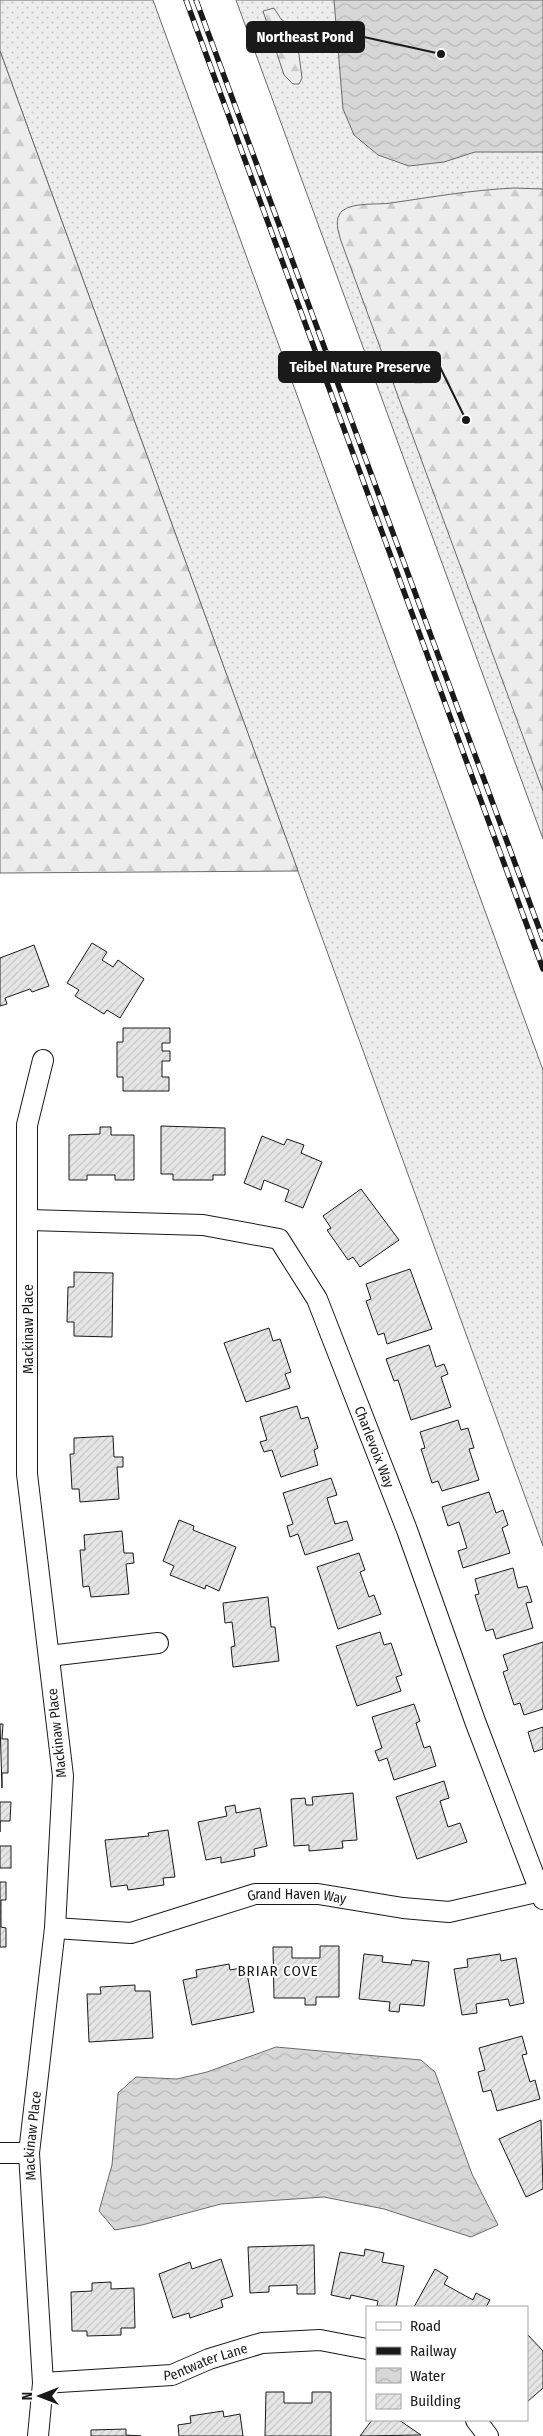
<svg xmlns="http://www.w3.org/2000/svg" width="543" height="2436" font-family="'Fira Sans Condensed',sans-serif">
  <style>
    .grass { fill: url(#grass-dots); stroke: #6a6a6a }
    .forest { fill: url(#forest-firs); stroke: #6a6a6a }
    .water { fill: url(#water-waves); stroke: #6a6a6a }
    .building { fill: url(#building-hatch); stroke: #1a1a1a }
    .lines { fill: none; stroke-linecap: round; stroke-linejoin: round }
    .minor-casing { stroke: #1a1a1a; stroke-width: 22 }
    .minor { stroke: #fff; stroke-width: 20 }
    .rail-casing { stroke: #1a1a1a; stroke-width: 5.5 }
    .rail { stroke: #fff; stroke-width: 4; stroke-dasharray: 11; stroke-linecap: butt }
    .labels { text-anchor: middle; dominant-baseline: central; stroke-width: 4; stroke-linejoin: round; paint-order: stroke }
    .street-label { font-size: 14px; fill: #1a1a1a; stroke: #fff }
    .neighbourhood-label { font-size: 15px; letter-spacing: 1px; fill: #1a1a1a; stroke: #fff }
    .leader { fill: none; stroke: #1a1a1a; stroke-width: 2 }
    .callout-dot { fill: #1a1a1a; stroke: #fff; stroke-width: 2 }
    .callout { fill: #1a1a1a; stroke: #1a1a1a; stroke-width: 2 }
    .callout-label { font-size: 15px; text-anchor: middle; font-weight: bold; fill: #fff }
  </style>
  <defs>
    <pattern id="grass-dots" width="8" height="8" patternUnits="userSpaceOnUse" patternTransform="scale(1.25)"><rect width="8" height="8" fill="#ededed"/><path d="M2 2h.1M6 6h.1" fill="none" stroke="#cbcbcb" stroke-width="1.8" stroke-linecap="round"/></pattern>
    <pattern id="forest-firs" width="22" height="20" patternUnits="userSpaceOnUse" patternTransform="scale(1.25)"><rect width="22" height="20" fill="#ededed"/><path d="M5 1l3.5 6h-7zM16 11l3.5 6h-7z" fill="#cbcbcb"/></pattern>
    <pattern id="water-waves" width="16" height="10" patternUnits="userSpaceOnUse" patternTransform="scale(1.25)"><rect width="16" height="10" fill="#d7d7d7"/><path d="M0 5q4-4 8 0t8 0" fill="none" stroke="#b8b8b8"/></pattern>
    <pattern id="building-hatch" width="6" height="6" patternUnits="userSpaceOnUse" patternTransform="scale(1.25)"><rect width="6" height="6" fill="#e6e6e6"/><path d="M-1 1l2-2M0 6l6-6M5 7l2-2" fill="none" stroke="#c5c5c5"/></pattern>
  </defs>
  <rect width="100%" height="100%" fill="#fff"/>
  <g class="grass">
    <path d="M0,0H153L543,1070V1546L0,51Z"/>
    <path d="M236,0H543V839Z"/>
  </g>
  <g class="forest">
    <path d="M274,8L281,19L296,31L302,78L299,84H293L284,75L263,11Z"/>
    <path d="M0,51L298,871L0,873Z"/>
    <path d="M514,188L543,189V791L341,241C338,231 334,219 342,211C353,202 377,205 391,203C432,197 472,190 514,188Z"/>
  </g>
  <g class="water">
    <path d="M334,0H543V152H475L444,162L409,166L378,155L354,135L343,109Z"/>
    <path d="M276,2047L421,2060L435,2072L472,2174L498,2225L471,2237L384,2209L324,2197L221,2204L142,2225L115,2230L99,2211L112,2165L118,2093L136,2077L177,2079L207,2072Z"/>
  </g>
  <g class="building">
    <path d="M92,943L107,952L102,960L113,967L118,960L144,979L120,1018L107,1010L104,1014L75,996L79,990L67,983Z"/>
    <path d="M34,945L49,986L32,992L30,989L5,998L7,1004L0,1006V958Z"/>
    <path d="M123,1028H170V1043H162V1051H170V1061H162V1077H169V1091H123V1077H117V1042H123Z"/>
    <path d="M161,1126L225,1128V1175H213V1180H173V1174H161Z"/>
    <path d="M100,1127H111V1135H134V1180H115V1175H87V1180H69V1135L100,1134Z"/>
    <path d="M262,1136L284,1145L287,1139L304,1145L301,1153L322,1162L303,1208L285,1201L289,1190L264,1180L261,1190L244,1183Z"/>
    <path d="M361,1189L399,1240L360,1267L353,1257L348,1260L327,1230L331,1228L323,1216Z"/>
    <path d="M410,1269L432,1329L387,1344L384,1333L378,1335L366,1301L371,1299L366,1284Z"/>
    <path d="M74,1272L113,1273L112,1337L74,1336V1322H67L68,1287H74Z"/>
    <path d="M269,1328L273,1341L280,1339L291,1372L285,1374L290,1388L246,1402L224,1343Z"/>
    <path d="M429,1345L436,1367L444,1364L448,1374L441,1377L451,1407L411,1420L398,1380L394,1381L386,1359Z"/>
    <path d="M297,1406L301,1419L308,1417L318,1448L314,1450L318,1465L281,1477L272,1450L264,1452L260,1442L267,1440L260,1417Z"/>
    <path d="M458,1420L461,1430L468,1428L474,1448L469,1449L479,1480L442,1491L438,1481L432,1483L421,1449L425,1448L420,1432Z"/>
    <path d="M113,1436L114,1457H123V1467H117L119,1499L80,1502L79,1489H72L70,1454H74V1438Z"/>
    <path d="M331,1478L337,1495L327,1498L335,1524L347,1521L353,1540L305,1555L298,1534L290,1537L287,1526L293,1524L283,1493Z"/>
    <path d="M489,1492L496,1513L503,1510L508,1525L502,1528L510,1553L463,1568L458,1551L467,1548L459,1522L448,1526L442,1507Z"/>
    <path d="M179,1520L194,1526L193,1530L236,1547L219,1591L206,1585L205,1589L170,1575L174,1566L163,1561Z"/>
    <path d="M122,1531L124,1553H133L134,1563L126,1564L129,1594L91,1597L89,1586L83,1587L80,1550H85L84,1535Z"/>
    <path d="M359,1553L365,1570L360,1572L369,1597L374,1595L381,1614L338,1629L317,1567Z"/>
    <path d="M513,1568L518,1588L527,1586L532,1602L526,1603L533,1628L496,1639L493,1629L486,1631L475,1595L479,1594L475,1579Z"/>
    <path d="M268,1597L271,1627H275L279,1661L233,1667L231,1647L235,1646L232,1622L225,1623L223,1603Z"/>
    <path d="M380,1632L384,1645L391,1643L402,1675L396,1677L401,1691L357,1706L336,1646Z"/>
    <path d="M543,1642V1709L524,1715L520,1703L514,1705L503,1672L508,1670L503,1655Z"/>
    <path d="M414,1704L420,1721L416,1723L424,1748L430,1746L436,1766L394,1780L387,1758L379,1761L375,1751L382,1748L372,1717Z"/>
    <path d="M0,1724H3L2,1739H8V1773H2V1788Z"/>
    <path d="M543,1727V1749L534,1752L528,1732Z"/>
    <path d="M444,1781L449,1798L440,1801L448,1827L460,1823L467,1842L417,1859L396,1797Z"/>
    <path d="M353,1793L357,1840L342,1841L343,1848L309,1851V1845L294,1846L291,1799L305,1798L306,1805H313L312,1797Z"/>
    <path d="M0,1802H11L10,1821H0V1832Z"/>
    <path d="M235,1805L236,1813L260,1808L267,1846L254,1849L255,1856L221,1863V1857L206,1860L198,1822L227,1816L225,1807Z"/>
    <path d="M168,1830L175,1877L163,1878L164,1885L128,1890L127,1885L111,1887L105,1840L149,1836L148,1833Z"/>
    <rect x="0" y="1846" width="11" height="22"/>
    <path d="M0,1882H6V1900H1V1927L6,1928V1947H0Z"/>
    <path d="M320,1946H339V1997H316V2005H305V1998H274L273,1947H292V1958H320Z"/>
    <path d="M364,1954L383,1956L382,1962L411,1965L412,1960L429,1962L424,2006L400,2004L399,2012L389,2011L390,2002L359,1999Z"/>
    <path d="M500,1954L501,1961L516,1958L524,2003L510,2006L508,1999L476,2004L477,2013L462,2015L454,1969L468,1967L467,1959Z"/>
    <path d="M229,1964L230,1970L246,1967L254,2012L192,2025L183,1980L197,1977L196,1970Z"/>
    <path d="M135,1985V1991H150L153,2038L89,2042L87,1994H101L100,1987Z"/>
    <path d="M522,2036L527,2054L522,2055L530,2082L535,2080L540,2099L497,2111L491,2090L483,2092L478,2072L485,2070L479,2048Z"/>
    <path d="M541,2120L543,2189L526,2197L499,2139Z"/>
    <path d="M314,2245L315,2294H297V2285L269,2286V2292L250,2293L248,2247Z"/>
    <path d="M365,2249L384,2253L382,2262L404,2266L396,2307L377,2306L378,2301L351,2295L350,2299L331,2295L340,2252L364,2256Z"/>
    <path d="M221,2259L233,2296L221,2300L223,2307L190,2318L189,2313L173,2318L159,2274L190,2262L192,2269Z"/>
    <path d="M435,2269L448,2277L444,2284L473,2300L476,2293L490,2300L486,2307H414Z"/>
    <path d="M111,2282V2289L134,2288L135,2328H121V2335L87,2336V2331H72L71,2292L92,2291V2283Z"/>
    <path d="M527,2334L543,2351V2388L527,2402Z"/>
    <path d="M266,2392H284V2403H312V2392H331V2436H265Z"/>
    <path d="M223,2411L224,2417L240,2414L243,2436H179L178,2425L191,2423L190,2416Z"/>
    <path d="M372,2420H399L421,2435L360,2436Z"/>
    <path d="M126,2429V2435L141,2436H91V2430Z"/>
  </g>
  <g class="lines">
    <defs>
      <g id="minor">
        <path id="s1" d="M29,1220L203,1225L279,1239L317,1299L407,1530L475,1721L543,1899"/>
        <path d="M49,1656L158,1643"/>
        <path id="s2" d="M55,1928L131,1933L255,1894H318L403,1908L449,1912L541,1891"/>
        <path d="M0,2153H29"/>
        <path id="s3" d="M43,2383L172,2375L209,2359L262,2343L320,2340L367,2349"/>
        <path d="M476,2420L488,2436"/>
        <path id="s4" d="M38,2436L43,2383L29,2153L55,1928L63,1776L27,1474V1125L43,1060"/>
      </g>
    </defs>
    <use href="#minor" class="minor-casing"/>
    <use href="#minor" class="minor"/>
    <defs>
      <g id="rail">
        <path d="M186,0L543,969"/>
        <path d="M196,0L543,939"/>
      </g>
    </defs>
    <use href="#rail" class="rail-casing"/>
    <use href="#rail" class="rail"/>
  </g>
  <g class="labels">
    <g class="street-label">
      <text transform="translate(28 1329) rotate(-90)">Mackinaw Place</text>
      <text stroke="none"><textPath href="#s1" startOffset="481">Charlevoix Way</textPath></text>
      <text transform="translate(57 1733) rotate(-96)">Mackinaw Place</text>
      <text stroke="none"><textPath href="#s2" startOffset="248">Grand Haven Way</textPath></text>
      <text stroke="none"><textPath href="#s4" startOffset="301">Mackinaw Place</textPath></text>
      <text stroke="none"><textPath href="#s3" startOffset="165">Pentwater Lane</textPath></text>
    </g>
    <g class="neighbourhood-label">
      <text x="278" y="1971">BRIAR COVE</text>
    </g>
  </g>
  <path class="leader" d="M441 54L364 37M466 420L440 367"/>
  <g class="callout-dot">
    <circle cx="441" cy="54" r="5"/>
    <circle cx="466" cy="420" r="5"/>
  </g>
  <g class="callout">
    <rect x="247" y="22" width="117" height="30" rx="5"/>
    <rect x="279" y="352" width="161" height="30" rx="5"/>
  </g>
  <g class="callout-label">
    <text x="305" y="42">Northeast Pond</text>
    <text x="360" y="372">Teibel Nature Preserve</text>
  </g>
  <rect x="366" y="2306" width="162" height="115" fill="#ffffff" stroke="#a3a3a3"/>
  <rect x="376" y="2322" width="25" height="8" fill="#ffffff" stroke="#a3a3a3"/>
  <text x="410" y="2331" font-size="15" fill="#1a1a1a">Road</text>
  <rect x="376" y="2347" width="25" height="8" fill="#1a1a1a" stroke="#a3a3a3"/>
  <text x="410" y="2356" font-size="15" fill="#1a1a1a">Railway</text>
  <rect x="376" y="2368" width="25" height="15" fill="url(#water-waves)" stroke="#a3a3a3"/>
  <text x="410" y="2381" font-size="15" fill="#1a1a1a">Water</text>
  <rect x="376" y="2394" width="25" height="15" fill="url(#building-hatch)" stroke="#a3a3a3"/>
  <text x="410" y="2406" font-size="15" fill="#1a1a1a">Building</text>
  <g transform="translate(40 2396) rotate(270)" stroke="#ffffff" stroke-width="4" paint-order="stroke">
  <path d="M0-4L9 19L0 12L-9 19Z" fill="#1a1a1a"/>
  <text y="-8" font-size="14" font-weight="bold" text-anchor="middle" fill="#1a1a1a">N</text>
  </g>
</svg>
